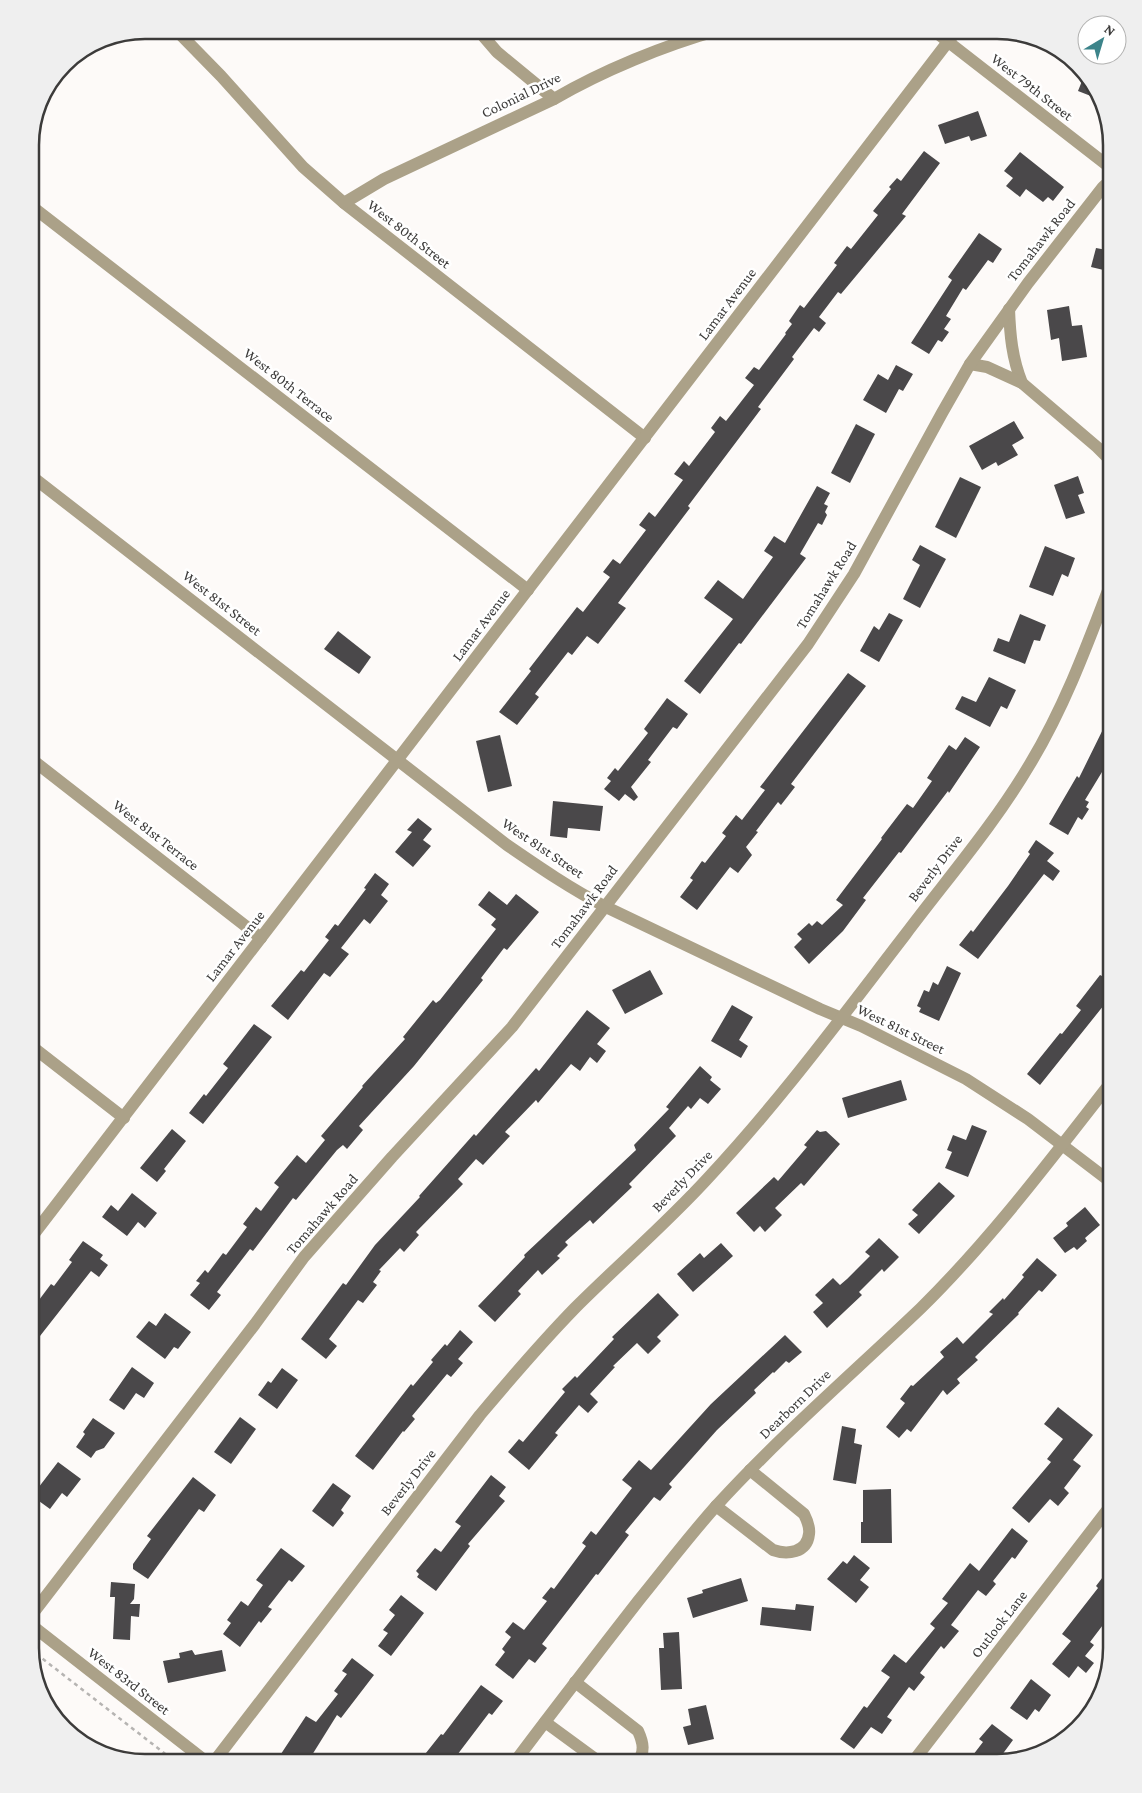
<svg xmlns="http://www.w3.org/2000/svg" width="1142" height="1793" font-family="'Crimson Pro',serif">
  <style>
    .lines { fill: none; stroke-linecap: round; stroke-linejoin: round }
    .stream { stroke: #91e0f5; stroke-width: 4.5 }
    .building { fill: #4a484a }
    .path { stroke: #b6b4b2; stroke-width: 2.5; stroke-dasharray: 4 4; stroke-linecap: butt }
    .minor { stroke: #aba188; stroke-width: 12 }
    .labels { text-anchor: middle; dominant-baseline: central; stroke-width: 5; stroke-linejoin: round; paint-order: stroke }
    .street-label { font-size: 15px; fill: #3c3b3a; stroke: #fff }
    .rim { fill: none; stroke: #3c3b3a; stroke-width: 2.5 }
  </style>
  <rect width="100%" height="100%" fill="#fdfaf8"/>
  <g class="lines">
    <path class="stream" d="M980,31H1007"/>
  </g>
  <g class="building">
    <path d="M1084,76L1100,94L1101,100L1078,91Z"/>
    <path d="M978,111L987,136L971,141L969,136L945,144L938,125Z"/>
    <path d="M924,151L940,163L902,214L906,216L841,294L838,292L819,317L826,323L819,332L814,328L792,357L794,359L758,407L761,409L688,506L690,508L618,603L626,608L598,644L587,636L572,655L568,652L535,694L539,697L517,725L499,712L531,671L529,669L577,607L583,612L610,577L603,572L613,559L620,564L646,530L639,525L649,512L655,517L683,480L674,474L684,461L689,466L715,432L711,428L720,416L726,421L754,385L745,378L754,367L759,370L786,334L785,333L792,324L789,321L800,305L804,308L837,265L834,263L847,246L851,249L878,215L873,211L891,189L889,187L897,178L901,181Z"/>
    <path d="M1020,152L1064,187L1053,201L1048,197L1043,202L1026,189L1020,197L1006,186L1013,178L1004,171Z"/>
    <path d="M979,233L1002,249L993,263L988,260L966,290L963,288L946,316L951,319L944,329L949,332L942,342L938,340L929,354L911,343L952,280L948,277Z"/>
    <path d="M1096,248L1112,251V272L1091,267Z"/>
    <path d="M1069,306L1072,326L1082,325L1087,357L1062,361L1059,338L1051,340L1047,310Z"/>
    <path d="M896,365L913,374L903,391L899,389L886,413L863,400L878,374L888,380Z"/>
    <path d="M1014,421L1024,438L1012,445L1018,455L998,466L996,462L982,470L969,446Z"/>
    <path d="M856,424L875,434L850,483L831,473Z"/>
    <path d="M1078,476L1084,493L1078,495L1085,513L1066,519L1054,485Z"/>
    <path d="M960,477L981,487L956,538L935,527Z"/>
    <path d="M817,486L830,493L824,504L828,506L825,512L827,515L822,525L818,523L800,554L806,558L741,644L739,643L700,694L684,681L733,619L704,598L718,580L743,599L773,557L764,551L774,536L785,543Z"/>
    <path d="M920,545L946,559L920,608L903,599L920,565L912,560Z"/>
    <path d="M1045,546L1075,558L1068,577L1062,574L1053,596L1029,587Z"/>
    <path d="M889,613L903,620L879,662L860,651L874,626L879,630Z"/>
    <path d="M1020,614L1046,625L1040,641L1034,640L1025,664L993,651L998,638L1009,642Z"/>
    <path d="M338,631L371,657L359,674L324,649Z"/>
    <path d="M848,673L866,686L791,784L795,787L781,805L778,802L756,831L758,832L746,847L752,855L738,873L730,867L697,910L680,897L693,880L690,878L702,861L705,863L726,836L722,833L736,815L742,820L765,790L760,787Z"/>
    <path d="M989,677L1016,690L1007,709L1001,706L990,727L955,709L962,696L976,702Z"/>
    <path d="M667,698L688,714L677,729L673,727L648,760L651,762L631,787L638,797L634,801L625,794L619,801L604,789L611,781L607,778L615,768L618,771L648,733L644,729Z"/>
    <path d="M1112,711V757L1104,773L1102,772L1085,800L1089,802L1086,807L1089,809L1082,820L1078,817L1068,835L1049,824L1077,776L1079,778Z"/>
    <path d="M500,735L512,786L488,792L476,741Z"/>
    <path d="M965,737L980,747L949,793L948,791L901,853L899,852L863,898L866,900L843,931L809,964L794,947L802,939L797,934L809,923L812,926L817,921L822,925L843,905L836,900L882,839L881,838L907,804L913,808L932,781L927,778L949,745L956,750Z"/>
    <path d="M553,801L603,806L600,831L568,828L567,838L550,836Z"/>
    <path d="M418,818L432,829L423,840L431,846L413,867L395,852L412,832L407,830Z"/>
    <path d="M1036,840L1054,853L1047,861L1060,871L1053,881L1044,874L978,959L959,945L971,930L973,932L1008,886L1030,854L1028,852Z"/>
    <path d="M375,873L389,884L381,895L388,901L370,924L364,919L341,948L349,954L330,977L324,973L288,1020L271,1006L301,970L304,972L329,940L325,937L335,924L338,926L366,889L364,888Z"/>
    <path d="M489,891L507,905L516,894L539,912L507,950L504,948L481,978L483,980L414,1066L359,1126L363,1130L347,1149L343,1145L337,1150L296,1200L293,1198L253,1251L250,1249L217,1292L221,1295L209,1310L190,1295L200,1283L196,1281L205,1270L208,1273L223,1253L226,1255L247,1227L243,1224L256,1207L261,1211L279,1187L274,1183L297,1155L306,1163L325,1140L321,1136L363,1087L362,1086L405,1039L403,1037L433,1000L436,1003L440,1000L496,929L491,925L496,919L478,905Z"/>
    <path d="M1112,962V995L1040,1085L1027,1074L1060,1033L1062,1034L1081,1010L1076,1006L1100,975L1102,976Z"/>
    <path d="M947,966L961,973L939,1021L919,1012L921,1008L917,1006L924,990L929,992L933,982L938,985Z"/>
    <path d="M650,970L663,994L625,1014L612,990Z"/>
    <path d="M732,1005L753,1017L739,1040L748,1046L741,1058L711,1041Z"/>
    <path d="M587,1010L610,1028L597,1044L606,1051L597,1063L590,1057L580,1071L571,1064L538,1103L536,1100L505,1132L510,1136L483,1165L476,1159L458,1179L463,1184L416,1232L419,1235L404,1252L400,1248L379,1270L381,1271L373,1282L377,1285L363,1303L358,1300L329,1339L337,1346L326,1359L301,1339L343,1283L346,1285L375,1245L420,1197L419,1196L474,1134L476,1136L536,1068L539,1071Z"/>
    <path d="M254,1024L272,1037L203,1124L189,1113L204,1094L206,1096L228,1068L223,1064Z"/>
    <path d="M700,1066L712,1077L710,1080L721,1089L708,1104L700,1098L691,1109L688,1106L669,1128L676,1136L629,1184L632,1187L593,1224L590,1220L565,1242L568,1245L557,1256L560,1258L542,1275L538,1270L518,1291L521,1294L495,1322L478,1306L525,1257L524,1255L636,1150L634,1145L669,1109L666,1107Z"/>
    <path d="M901,1080L907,1100L848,1118L842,1098Z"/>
    <path d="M972,1125L987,1131L968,1177L945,1168L952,1152L947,1150L953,1135L966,1140Z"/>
    <path d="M172,1129L186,1141L164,1169L166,1171L157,1182L140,1168Z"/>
    <path d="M817,1130L820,1132L826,1131L840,1144L804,1186L801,1183L775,1208L782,1215L765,1232L760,1226L754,1232L736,1213L774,1177L778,1181L807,1147L804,1145Z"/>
    <path d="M939,1182L955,1196L919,1234L908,1224L918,1215L912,1210Z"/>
    <path d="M132,1193L157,1213L145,1228L138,1222L127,1236L102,1217L111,1205L118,1211Z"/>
    <path d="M1085,1207L1100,1225L1085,1238L1087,1241L1077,1250L1074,1247L1065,1253L1053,1238L1068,1226L1066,1223Z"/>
    <path d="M879,1238L899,1257L884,1272L882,1269L859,1292L862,1295L827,1328L813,1312L823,1303L815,1295L833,1278L840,1285L847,1279L870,1256L865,1252Z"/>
    <path d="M83,1241L103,1255L100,1259L108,1265L99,1277L91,1271L40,1336L30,1328V1312L51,1284L54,1286L72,1262L69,1260Z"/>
    <path d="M721,1243L733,1256L693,1292L677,1274L700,1253L704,1258Z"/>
    <path d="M1037,1258L1057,1275L1042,1292L1039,1290L1018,1313L1019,1314L975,1357L978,1360L957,1379L960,1383L947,1395L943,1390L911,1432L907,1429L899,1438L886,1427L905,1403L900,1399L911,1385L913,1386L944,1357L940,1352L957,1337L963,1344L993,1314L989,1312L1003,1298L1004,1300L1024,1277L1022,1275Z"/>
    <path d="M658,1293L679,1315L657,1337L661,1341L648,1354L637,1343L613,1366L615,1367L590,1394L598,1402L588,1413L579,1405L555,1433L558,1435L529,1470L508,1452L519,1439L523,1442L565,1392L562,1389L575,1376L577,1378L614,1339L612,1337Z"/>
    <path d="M165,1313L191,1332L178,1349L174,1347L165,1359L136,1337L149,1321L156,1326Z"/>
    <path d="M460,1330L473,1342L458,1359L463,1363L451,1377L447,1374L412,1416L415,1419L404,1432L403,1431L373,1470L355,1456L411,1384L413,1386L433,1362L431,1360L445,1344L447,1346Z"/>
    <path d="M785,1335L802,1352L789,1363L786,1361L774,1373L773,1372L754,1390L756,1393L717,1430L669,1484L672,1487L660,1501L654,1497L625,1532L629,1535L598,1575L596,1574L542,1644L547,1648L535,1663L529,1659L513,1679L495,1665L505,1652L502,1649L511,1637L505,1632L513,1622L524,1630L547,1601L542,1598L551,1587L554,1589L586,1546L582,1543L591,1531L596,1535L632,1488L622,1480L639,1460L651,1470L711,1404Z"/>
    <path d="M132,1367L154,1383L144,1398L136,1393L124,1410L109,1400Z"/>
    <path d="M282,1368L298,1380L277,1409L258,1395L268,1381L271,1383Z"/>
    <path d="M1058,1407L1093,1435L1073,1460L1081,1466L1064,1488L1069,1493L1058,1506L1050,1499L1029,1523L1012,1508L1051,1462L1047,1459L1063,1439L1044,1424Z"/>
    <path d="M240,1417L256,1429L231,1464L214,1452Z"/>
    <path d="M93,1418L115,1433L104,1448L96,1451L91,1458L76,1447L85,1434L83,1432Z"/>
    <path d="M842,1426L856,1429L854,1443L862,1445L856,1484L833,1480Z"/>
    <path d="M58,1462L81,1479L67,1497L62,1493L50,1509L32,1496Z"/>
    <path d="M491,1475L506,1487L499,1496L505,1501L468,1544L470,1546L436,1591L417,1577L419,1574L416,1571L435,1548L441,1552L461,1526L455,1522Z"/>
    <path d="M193,1477L216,1495L204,1512L199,1509L148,1579L133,1569V1564L151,1539L147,1536Z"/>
    <path d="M333,1483L351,1496L341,1510L344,1513L333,1527L312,1511Z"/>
    <path d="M891,1489L892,1543H861V1522H863V1490Z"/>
    <path d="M1012,1528L1028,1541L1015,1559L1012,1557L993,1581L996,1584L986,1596L978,1590L951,1625L959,1631L944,1649L941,1646L920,1673L925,1677L914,1691L909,1687L887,1717L892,1720L882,1734L871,1727L854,1749L840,1739L864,1706L867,1708L890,1677L881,1671L894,1654L906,1663L935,1628L930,1624L948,1603L942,1599L970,1563L979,1571Z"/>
    <path d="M281,1548L305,1566L292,1582L289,1580L268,1607L272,1609L261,1623L259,1621L240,1647L223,1634L231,1623L227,1620L241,1601L248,1606L263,1585L256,1580Z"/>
    <path d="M854,1555L870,1568L860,1580L869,1587L856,1603L827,1579L843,1561L847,1564Z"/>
    <path d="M1112,1565V1613L1090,1642L1094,1645L1085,1656L1094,1663L1086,1673L1078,1666L1069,1678L1052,1664L1071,1641L1062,1634L1098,1588L1096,1586Z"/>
    <path d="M741,1578L748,1601L693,1618L687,1598L703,1593L702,1590Z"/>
    <path d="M111,1582L135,1584L134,1599L130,1604H140L139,1617L131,1616L130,1640L113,1639L115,1597H110Z"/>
    <path d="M401,1595L424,1613L391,1656L378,1646L388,1633L383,1630L395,1615L389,1610Z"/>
    <path d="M796,1604L814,1606L811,1631L760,1625L762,1607L795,1610Z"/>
    <path d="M679,1632L682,1689L661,1690L659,1648H664L663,1633Z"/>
    <path d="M192,1650L195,1655L222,1650L226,1671L168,1683L163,1661L180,1658L179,1653Z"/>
    <path d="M352,1658L374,1675L341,1718L337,1715L307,1763H275L306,1716L316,1722L338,1694L334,1691L347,1674L342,1671Z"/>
    <path d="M1031,1679L1051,1695L1039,1712L1035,1709L1027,1720L1010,1708Z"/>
    <path d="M481,1685L503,1701L492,1715L489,1713L451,1763H418L441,1734L443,1735Z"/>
    <path d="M706,1705L714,1739L688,1745L683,1727L691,1725L688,1709Z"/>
    <path d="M992,1724L1013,1740L996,1763H984L973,1755L983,1742L979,1739Z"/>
  </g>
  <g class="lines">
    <path class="path" d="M30,1649L177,1763"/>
    <g class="minor">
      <path d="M176,30L221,76L303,167L344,203L645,438"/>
      <path d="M478,30L497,52L554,99"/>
      <path d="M933,30L1112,169"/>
      <path d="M344,203L384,179L554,99C602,71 665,45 719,30"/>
      <path d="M30,205L528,590"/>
      <path d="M1009,309C1010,335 1012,358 1022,383"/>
      <path d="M970,364L987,367L1022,383L1097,447L1112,462"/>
      <path d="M30,475L507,845C539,867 571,889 606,907L820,1009L861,1026L966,1079L1028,1119L1112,1183"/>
      <path d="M30,758L261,938"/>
      <path d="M30,1045L124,1118"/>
      <path d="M30,1239L957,30"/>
      <path d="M716,1506L773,1550C787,1555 807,1553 809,1534C810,1528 807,1520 804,1514L750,1470"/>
      <path d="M30,1617L255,1324L304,1257L392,1157L512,1027L808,644L854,574L942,413L970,364L1028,283L1103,187L1112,179"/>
      <path d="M30,1624L208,1763"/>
      <path d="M575,1682L638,1731C643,1742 646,1753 636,1763"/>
      <path d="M545,1722L601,1763"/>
      <path d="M213,1763L480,1415C511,1378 542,1342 575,1308C619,1264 666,1224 708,1178C779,1102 841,1018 905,935C947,879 994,825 1030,764C1065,706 1088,643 1112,580"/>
      <path d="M514,1763C555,1708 597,1654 639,1600C665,1568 690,1535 717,1505C781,1435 853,1373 921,1308C992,1238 1051,1159 1112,1081"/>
      <path d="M912,1763L1112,1504"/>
    </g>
  </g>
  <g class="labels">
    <g class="street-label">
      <text transform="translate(1032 87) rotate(38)">West 79th Street</text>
      <text transform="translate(521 95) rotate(-26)">Colonial Drive</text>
      <text transform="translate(409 234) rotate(38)">West 80th Street</text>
      <text transform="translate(1041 240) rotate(-52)">Tomahawk Road</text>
      <text transform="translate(727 304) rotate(-53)">Lamar Avenue</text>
      <text transform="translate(289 385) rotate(38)">West 80th Terrace</text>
      <text transform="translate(826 585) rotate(-58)">Tomahawk Road</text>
      <text transform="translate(222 603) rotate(38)">West 81st Street</text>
      <text transform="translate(481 625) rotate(-53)">Lamar Avenue</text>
      <text transform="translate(156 835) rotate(38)">West 81st Terrace</text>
      <text transform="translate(543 848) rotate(34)">West 81st Street</text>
      <text transform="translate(935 868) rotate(-53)">Beverly Drive</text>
      <text transform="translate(584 907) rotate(-53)">Tomahawk Road</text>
      <text transform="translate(235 946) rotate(-52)">Lamar Avenue</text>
      <text transform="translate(901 1029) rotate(26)">West 81st Street</text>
      <text transform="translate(682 1181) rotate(-46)">Beverly Drive</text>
      <text transform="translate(322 1214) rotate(-49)">Tomahawk Road</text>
      <text transform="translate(795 1404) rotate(-44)">Dearborn Drive</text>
      <text transform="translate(408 1482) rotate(-52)">Beverly Drive</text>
      <text transform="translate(999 1624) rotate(-52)">Outlook Lane</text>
      <text transform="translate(129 1681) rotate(38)">West 83rd Street</text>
    </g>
  </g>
  <path d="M0 0H1142V1793H0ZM145 39H997A106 106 0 0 1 1103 145V1648A106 106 0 0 1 997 1754H145A106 106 0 0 1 39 1648V145A106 106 0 0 1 145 39Z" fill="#efefef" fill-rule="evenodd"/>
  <path class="rim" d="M145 39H997A106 106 0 0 1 1103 145V1648A106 106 0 0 1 997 1754H145A106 106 0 0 1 39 1648V145A106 106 0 0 1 145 39Z"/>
  <g transform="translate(1102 40) rotate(38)"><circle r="24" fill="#ffffff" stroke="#b1b1b0"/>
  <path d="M0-4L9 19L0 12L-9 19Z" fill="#3c848a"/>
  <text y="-8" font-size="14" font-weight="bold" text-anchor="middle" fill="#3c3b3a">N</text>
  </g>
</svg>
